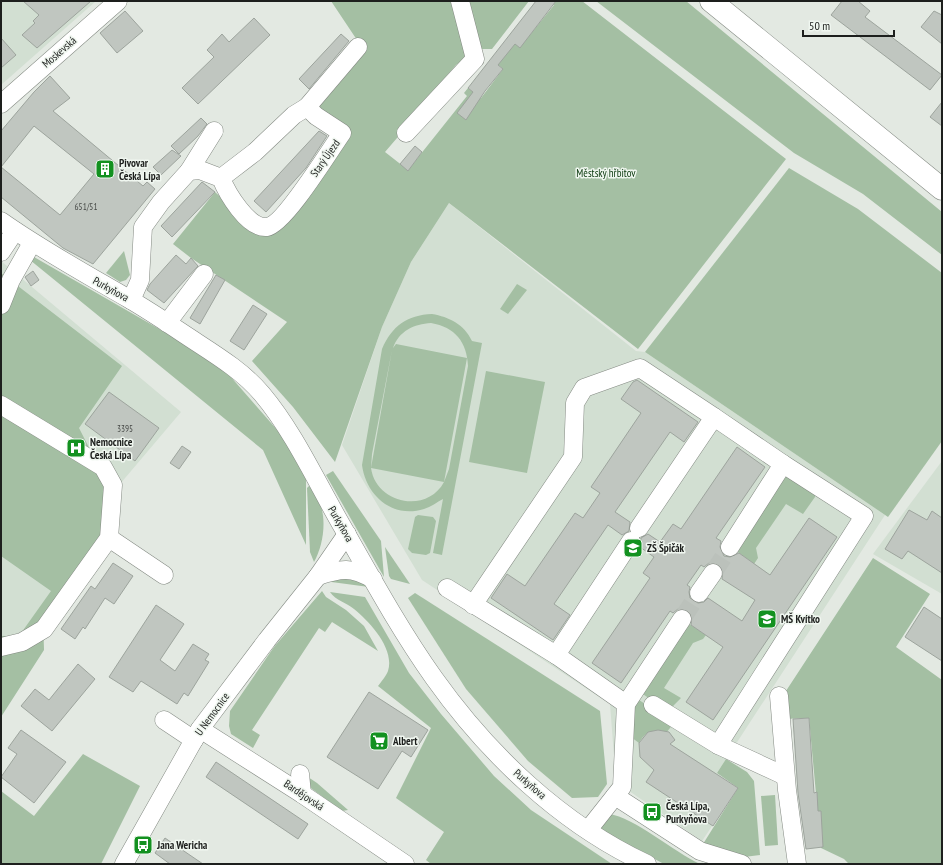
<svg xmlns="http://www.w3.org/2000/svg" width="943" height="865" font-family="'PT Sans Narrow',sans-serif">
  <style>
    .built { fill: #d2dfd2 }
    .green { fill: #a4bfa3; fill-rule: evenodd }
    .building { fill: #c0c6c0; stroke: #9da49d; fill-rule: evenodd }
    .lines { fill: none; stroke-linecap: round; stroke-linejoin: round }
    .minor-tunnel { stroke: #bbc1bb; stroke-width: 18; stroke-dasharray: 18 9; stroke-linecap: butt }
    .minor-casing { stroke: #848a83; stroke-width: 19 }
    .major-casing { stroke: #848a83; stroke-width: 23 }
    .minor { stroke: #fff; stroke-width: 18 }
    .major { stroke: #fff; stroke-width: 22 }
    .labels { text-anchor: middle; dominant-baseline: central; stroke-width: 3; stroke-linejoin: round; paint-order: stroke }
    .number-label { font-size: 9px; fill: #464946 }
    .street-label { font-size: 11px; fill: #1d1f1d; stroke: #f0f7f0 }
    .poi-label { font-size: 11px; font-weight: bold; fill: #1d1f1d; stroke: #f0f7f0; text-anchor: start }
    .park-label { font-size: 11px; fill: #07360a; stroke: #f0f7f0 }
  </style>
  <rect width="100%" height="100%" fill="#e3e9e2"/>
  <g class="built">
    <path d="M1,1H96L1,85Z"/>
    <path d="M449,203L636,351L645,352L885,515L717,773L737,789L702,841L616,782L610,704L422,580L342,445L382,327L411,262Z"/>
    <path d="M1,261L181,412L120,484L117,537L1,656Z"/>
    <path d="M942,461V594L873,554Z"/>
  </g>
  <g class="green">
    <path d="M331,1H529L492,49H480L456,65L403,127V131L385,152L408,170L467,96L464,93L468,88L481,98L503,69L491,59L511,40L520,47L554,5L549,1H582L786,159L638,349L449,203L411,262L382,327L335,462L293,407L252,361L287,322L191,258L173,244L215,192L252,226L305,202L351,133L319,114L315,103L363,49Z"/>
    <path d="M596,1H686L942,212V255L863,194L794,153Z"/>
    <path d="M789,168L858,209L942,273V441L888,517L645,352Z"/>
    <path d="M124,251L130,275L126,280L120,282L106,273Z"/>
    <path d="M34,257L201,353L230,376L279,432L306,477V545L263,450L30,260Z"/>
    <path d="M1,273L122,366L79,428L107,483L102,534L43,618L44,650L1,717V636H19L51,591L1,556Z"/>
    <path d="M517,284L527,290L508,314L500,309Z"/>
    <path d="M432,314C449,317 464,324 472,341L482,343L442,555L433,553L443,499C437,502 431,507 424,509C392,519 366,495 362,465L382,349C392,326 407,315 432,314ZM431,323C455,327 467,342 468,366L449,469L444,482L467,358L396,344L393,348C399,331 414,324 431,323ZM392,350L371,468L372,454ZM371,468L444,482C427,514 376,504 371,468Z"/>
    <path d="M486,371L545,382L527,473L469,462Z"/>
    <path d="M333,471L381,541L384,577L326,475Z"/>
    <path d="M786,477H792L816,491L815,497L803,514L786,504L756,548L758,558L754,564L735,550L782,481Z"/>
    <path d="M309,486C329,505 326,540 314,562L310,552L307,488Z"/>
    <path d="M418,515L433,517L436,521L430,553L426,555L412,553L408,549L415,517Z"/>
    <path d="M385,547L410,584L391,579L389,576Z"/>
    <path d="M873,558L930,594L896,647L942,680V864H849L844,859L821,848L809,718L785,719L784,694Z"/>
    <path d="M343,573L369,587L324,581Z"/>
    <path d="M322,591L326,597L346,610L364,626L378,651L332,622L325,632L319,628L252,730L260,735L253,748L231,734L229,726L230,711L274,647Z"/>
    <path d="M330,592L365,597L409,673L441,714L494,776L531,810L612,864H431L426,860L444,832L396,798L431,728L378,686C381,682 386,676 388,671C395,649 370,622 354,609C346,602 336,601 330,592Z"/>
    <path d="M415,593L600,711L607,784L598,797L572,798L528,761L466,689L408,598Z"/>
    <path d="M686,622L706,635L703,639L693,643L664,688L681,698L672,707L663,708L640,692Z"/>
    <path d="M636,698L674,723L666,733C654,729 645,731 639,743L631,737Z"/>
    <path d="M83,754L140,786L101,864H1V791L34,816Z"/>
    <path d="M726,759L747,772L754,781L760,855L744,857L703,844L738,788L717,773Z"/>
    <path d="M308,777L317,783L348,810L342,811L308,786Z"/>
    <path d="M775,795L778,845L765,846L761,796Z"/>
    <path d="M609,814C634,817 674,852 700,864H664L599,829Z"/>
  </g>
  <g class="building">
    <path d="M23,1H91L37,48L22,35L35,23L33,21L39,15Z"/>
    <path d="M536,1H556L520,48L515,44L498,65L503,69L485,91L466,120L457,113L473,92L468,88Z"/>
    <path d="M842,1H858L870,11L865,17L942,75L930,90L831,15Z"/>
    <path d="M125,11L143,31L117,53L100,33Z"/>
    <path d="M934,11L942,15V44L921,27Z"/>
    <path d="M254,18L270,35L198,104L182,88L214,57L207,50L222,34L229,42Z"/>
    <path d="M341,34L349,41L309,89L299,79Z"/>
    <path d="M1,38L16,55L1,68Z"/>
    <path d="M50,76L70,98L53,111L143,186L147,182L155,189L93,264L63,248L1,197V131L34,92ZM34,126L94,174L60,215L1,167Z"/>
    <path d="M942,102V126L930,117Z"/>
    <path d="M201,118L207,124L198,136L179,154L171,146Z"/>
    <path d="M319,131L327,136L306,168L266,212L254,201Z"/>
    <path d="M415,146L422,152L408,171L400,164Z"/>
    <path d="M172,150L181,156L161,175L153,167Z"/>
    <path d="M202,182L215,192L172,237L161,226Z"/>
    <path d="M176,255L186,264L191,258L198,266L164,303L147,290L150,284Z"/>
    <path d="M33,271L39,280L31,286L25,277Z"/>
    <path d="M216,275L225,280L200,324L190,318Z"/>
    <path d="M253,305L267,314L244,350L230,341Z"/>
    <path d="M637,380L698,422L684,442L670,432L615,512L630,522L629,531L622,535L608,525L554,604L570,615L553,640L491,598L507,574L525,586L575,513L583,518L600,493L591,487L641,413L621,399L633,382Z"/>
    <path d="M109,392L159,428L135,461L85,424Z"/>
    <path d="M182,446L191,452L179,469L170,463Z"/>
    <path d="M737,447L765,467L716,538L721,541L720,547L724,556L730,557L739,553L770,575L809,518L837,537L713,720L686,702L723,647L691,625L692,615L687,610L678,609L673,613L670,611L621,683L592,663L650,578L643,573L654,557L640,547L641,538L648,534L660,542L673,524L681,529ZM709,563H714L719,565L723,569L722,579L755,600L742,621L708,598L704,602L698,603L690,598L689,592L690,587L687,585L701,565L704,567Z"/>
    <path d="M909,510L927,520L932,511L942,518V573L908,551L902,559L885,549Z"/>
    <path d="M113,563L133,576L114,604L105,598L85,629L83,627L75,639L61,629L91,586L95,589Z"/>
    <path d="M156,605L184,624L160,660L175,671L193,644L209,654L205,660L209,662L188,696L184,693L177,704L141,681L133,692L109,677Z"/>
    <path d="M924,607L942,619V661L905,637Z"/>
    <path d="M78,664L95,679L52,731L21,706L35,689L49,700Z"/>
    <path d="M369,692L428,730L411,757L402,751L378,789L327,757Z"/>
    <path d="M809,718L814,793L817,792L818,811H821L823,847L806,849L798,793L793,719Z"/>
    <path d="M21,730L66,762L34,803L1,777L17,754L8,748Z"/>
    <path d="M658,730L669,732L675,740L670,744L738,788L713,826L646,782L654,770L640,757L639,743L648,732Z"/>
    <path d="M216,762L308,824L298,839L206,777Z"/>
    <path d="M165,838L178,847L203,864H170L155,853Z"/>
  </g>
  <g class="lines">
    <g class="minor-tunnel">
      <path d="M713,573L730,547"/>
      <path d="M682,619L699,593"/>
    </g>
    <defs>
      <g id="minor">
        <path d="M1,104L118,1"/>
        <path d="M307,107L358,47"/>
        <path d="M406,133L475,59L460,1"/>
        <path d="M189,171L214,131"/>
        <path d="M1,221C42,250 86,274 129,299C148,310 166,322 184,334C211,352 241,369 262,394C294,432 317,483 342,526C371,577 400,630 434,678C488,754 561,824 647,864"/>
        <path d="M1,252L15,231"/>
        <path d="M131,300L140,280L143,227L161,202L189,171L200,170L221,178C227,193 248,229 267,227C284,225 330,150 342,133L316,116L307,107L294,115L255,152L221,178"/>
        <path d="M1,305L11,280L32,243"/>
        <path d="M167,323L204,274"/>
        <path d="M1,405L103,467L113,485L109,538L44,629L22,642L1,647"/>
        <path d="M639,528L714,417L783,464L730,547"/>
        <path d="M109,538L164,575"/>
        <path d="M318,576C342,568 351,567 373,579"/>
        <path d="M447,588L556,655"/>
        <path d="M699,593L713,573"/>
        <path d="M473,605L573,457L575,403L584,388L640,368L714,417"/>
        <path d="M779,696L787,790L797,864"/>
        <path d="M626,704L556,655L631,541"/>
        <path d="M653,705L718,745L785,776"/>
        <path d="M164,720L194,740"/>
        <path d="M200,729L302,794L405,864"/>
        <path d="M718,745L864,516L783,464"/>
        <path d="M300,774L302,794"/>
        <path d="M615,796L700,851L742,864"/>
        <path d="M588,830L622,787L626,704L682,619"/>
        <path d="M124,864L200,729L267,640L318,576L347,534"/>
      </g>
      <path id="major" d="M711,1L942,189"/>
    </defs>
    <use href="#minor" class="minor-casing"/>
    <use href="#major" class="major-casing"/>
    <use href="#minor" class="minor"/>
    <use href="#major" class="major"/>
  </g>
  <defs>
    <symbol id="building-square" viewBox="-11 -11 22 22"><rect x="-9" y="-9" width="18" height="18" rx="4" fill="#139120" stroke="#f0f7f0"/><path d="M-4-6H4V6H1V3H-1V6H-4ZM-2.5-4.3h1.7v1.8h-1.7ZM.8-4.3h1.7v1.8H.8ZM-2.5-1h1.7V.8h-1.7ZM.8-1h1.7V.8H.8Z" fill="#fff"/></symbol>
    <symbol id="hospital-square" viewBox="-11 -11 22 22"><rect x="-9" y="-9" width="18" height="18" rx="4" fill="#139120" stroke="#f0f7f0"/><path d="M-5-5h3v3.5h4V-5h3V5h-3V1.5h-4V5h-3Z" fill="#fff"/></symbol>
    <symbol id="school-square" viewBox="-11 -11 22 22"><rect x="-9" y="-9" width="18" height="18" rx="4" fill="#139120" stroke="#f0f7f0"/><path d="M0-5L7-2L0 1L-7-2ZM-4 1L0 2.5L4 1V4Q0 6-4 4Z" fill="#fff"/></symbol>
    <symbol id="supermarket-square" viewBox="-11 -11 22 22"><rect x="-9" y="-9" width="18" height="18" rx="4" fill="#139120" stroke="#f0f7f0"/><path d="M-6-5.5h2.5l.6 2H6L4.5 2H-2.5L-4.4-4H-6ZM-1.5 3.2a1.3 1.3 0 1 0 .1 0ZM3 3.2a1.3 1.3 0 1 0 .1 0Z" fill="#fff"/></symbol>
    <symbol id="bus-square" viewBox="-11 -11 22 22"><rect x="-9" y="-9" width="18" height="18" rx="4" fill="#139120" stroke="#f0f7f0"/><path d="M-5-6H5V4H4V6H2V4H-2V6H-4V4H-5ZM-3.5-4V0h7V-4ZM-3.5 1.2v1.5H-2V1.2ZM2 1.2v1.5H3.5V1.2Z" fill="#fff"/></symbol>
  </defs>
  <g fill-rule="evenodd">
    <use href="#building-square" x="94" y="158" width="22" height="22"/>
    <use href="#hospital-square" x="65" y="437" width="22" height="22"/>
    <use href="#school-square" x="622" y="537" width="22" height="22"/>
    <use href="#school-square" x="756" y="608" width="22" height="22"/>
    <use href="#supermarket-square" x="368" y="730" width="22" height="22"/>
    <use href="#bus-square" x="641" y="801" width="22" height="22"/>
    <use href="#bus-square" x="132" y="834" width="22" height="22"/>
  </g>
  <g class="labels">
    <g class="number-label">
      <text x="86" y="206">651/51</text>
      <text x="125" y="428">3395</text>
    </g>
    <g class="street-label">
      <text transform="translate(59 52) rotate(-41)">Moskevská</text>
      <text transform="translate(325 158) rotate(-55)">Starý Újezd</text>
      <text transform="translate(111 289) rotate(29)">Purkyňova</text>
      <text transform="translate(341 524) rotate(60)">Purkyňova</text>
      <text transform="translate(212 714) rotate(-54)">U Nemocnice</text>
      <text transform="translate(530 784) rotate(41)">Purkyňova</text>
      <text transform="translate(304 795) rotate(34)">Bardějovská</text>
    </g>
    <g class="poi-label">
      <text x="119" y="163">Pivovar<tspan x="119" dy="13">Česká Lípa</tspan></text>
      <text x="90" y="442">Nemocnice<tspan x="90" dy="13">Česká Lípa</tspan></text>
      <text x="647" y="548">ZŠ Špičák</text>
      <text x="781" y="619">MŠ Kvítko</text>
      <text x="393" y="741">Albert</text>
      <text x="666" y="806">Česká Lípa,<tspan x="666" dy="13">Purkyňova</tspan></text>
      <text x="157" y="845">Jana Wericha</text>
    </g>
    <g class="park-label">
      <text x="606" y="173">Městský hřbitov</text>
    </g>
  </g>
  <rect width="943" height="865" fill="none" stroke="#1d1f1d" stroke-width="4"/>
  <path d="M803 30v6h91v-6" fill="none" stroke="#1d1f1d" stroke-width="2"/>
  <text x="809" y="30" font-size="12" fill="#1d1f1d" stroke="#f0f7f0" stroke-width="3" paint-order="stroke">50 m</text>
</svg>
